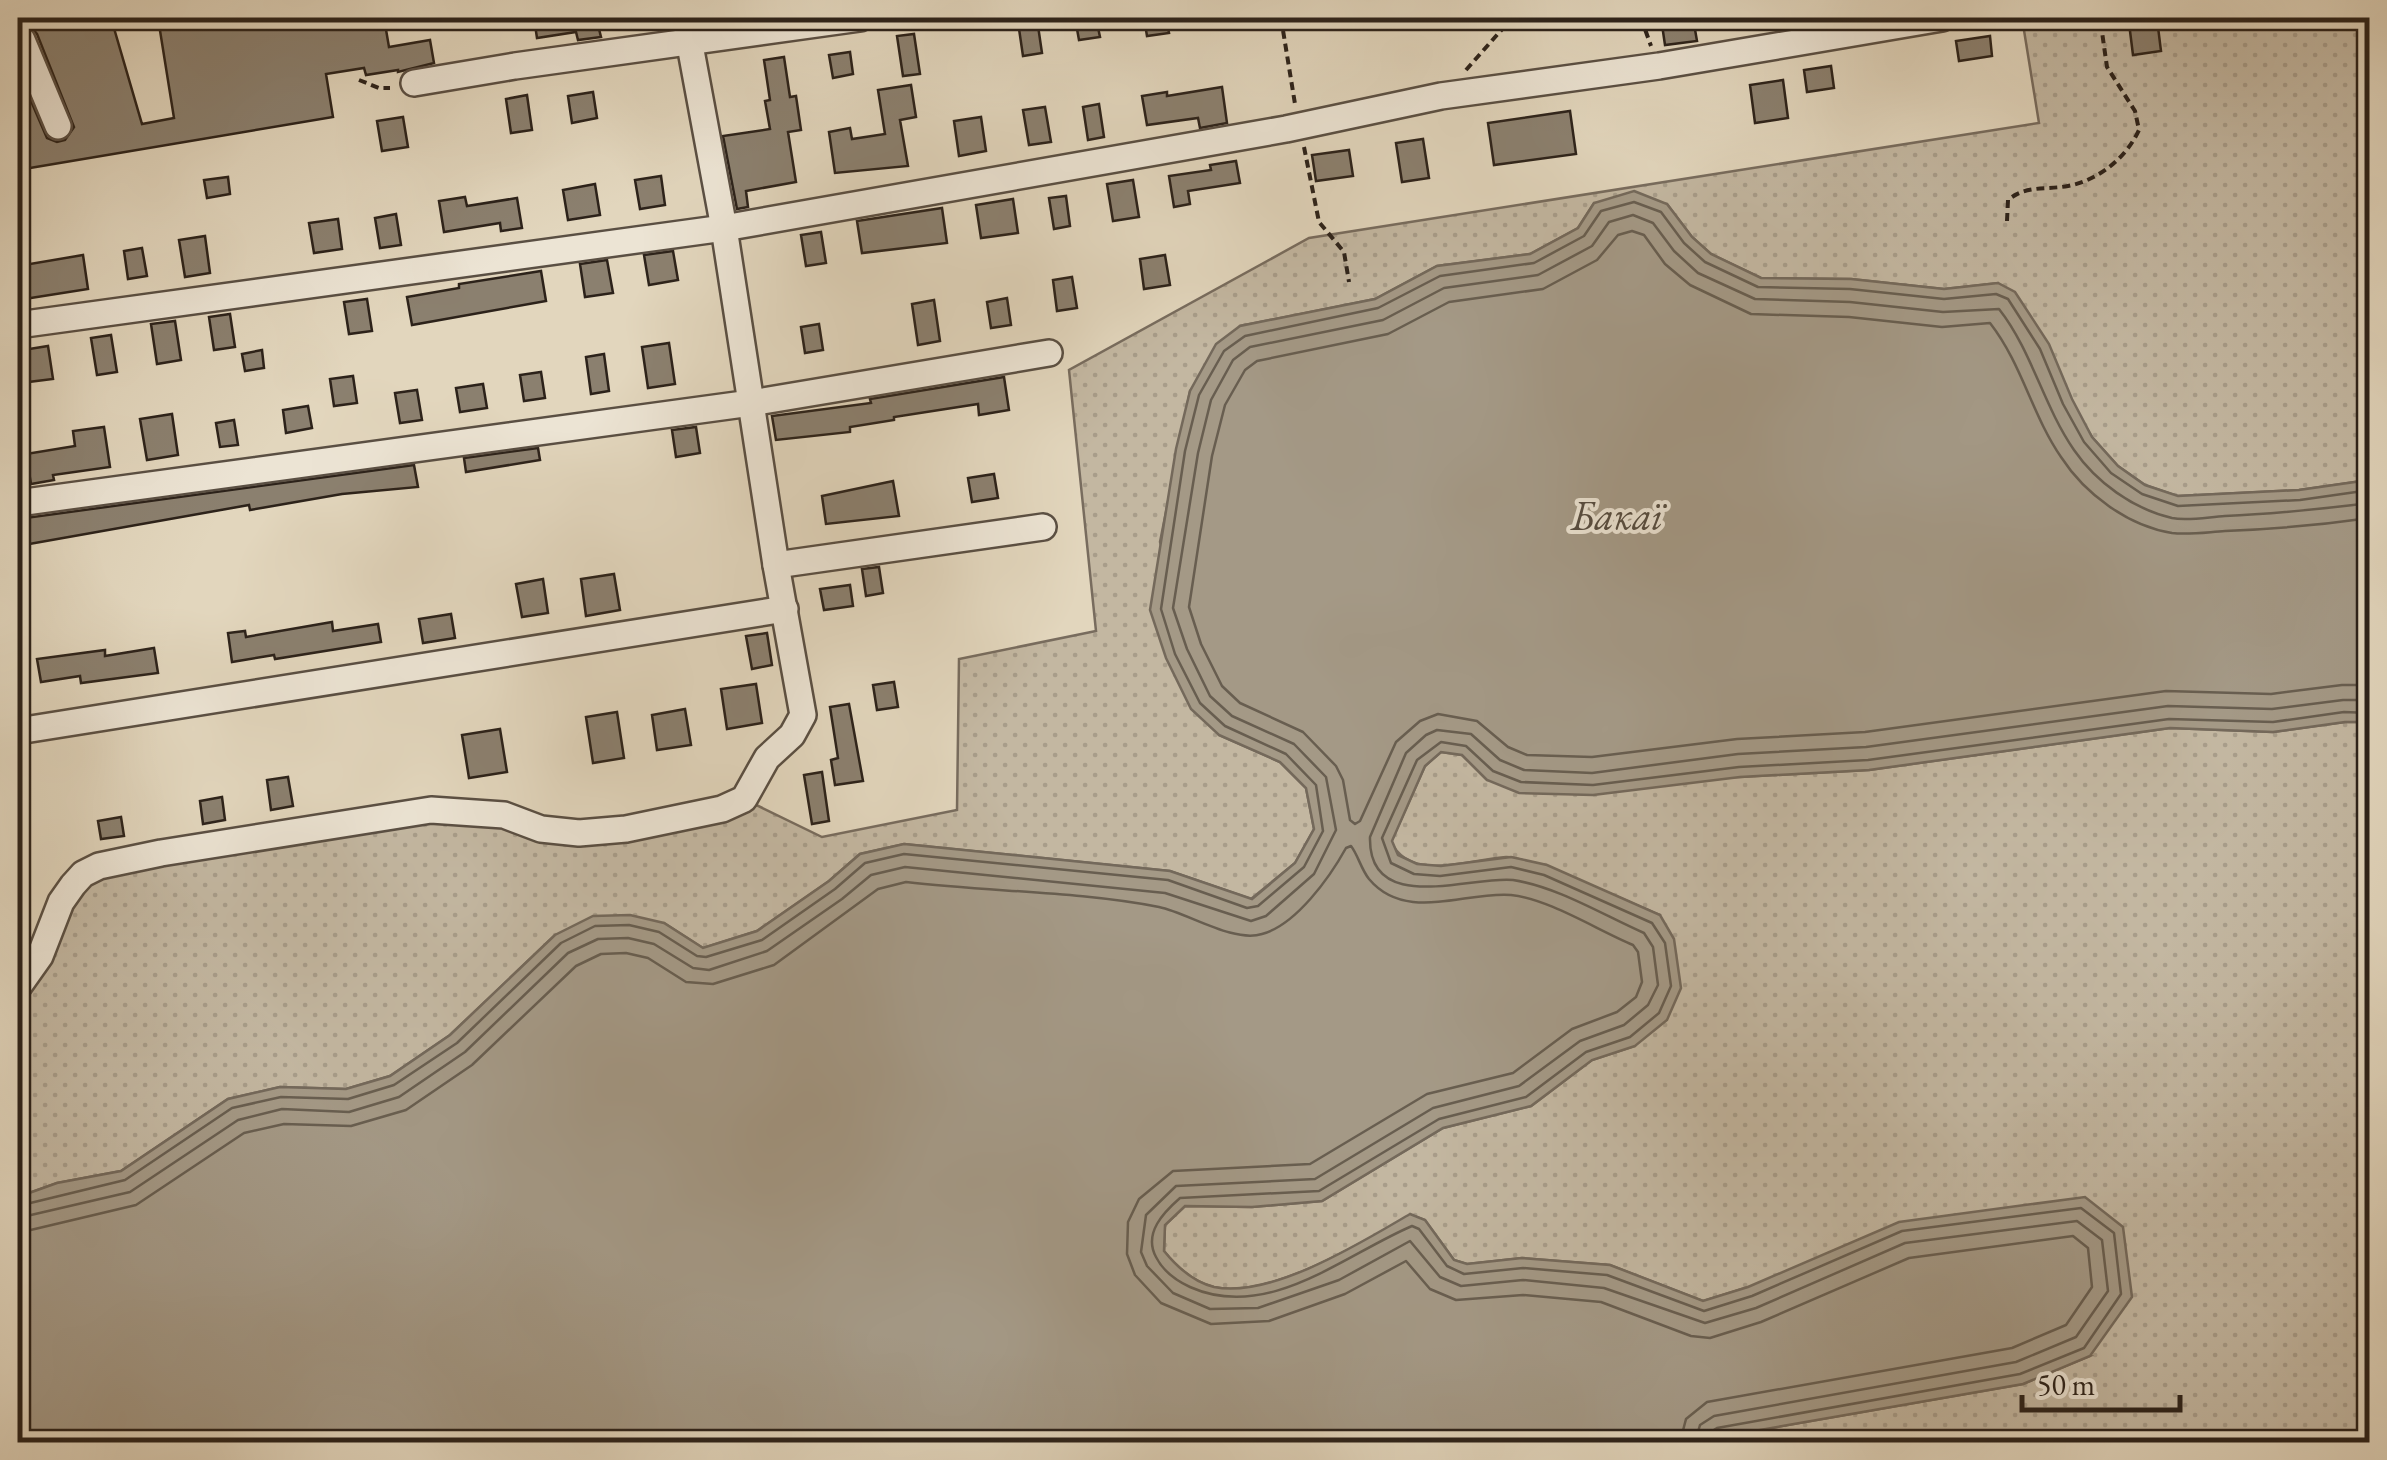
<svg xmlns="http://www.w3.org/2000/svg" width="2387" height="1460" font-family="'EB Garamond',serif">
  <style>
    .grass { fill: url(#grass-dots); stroke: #786c5e; stroke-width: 2.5 }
    .water { fill: #a49986; stroke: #74695b; stroke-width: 2.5 }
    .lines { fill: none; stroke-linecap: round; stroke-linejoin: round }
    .shore { stroke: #685e50; stroke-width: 2.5 }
    .building { fill: #8b806f; stroke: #2c221a; stroke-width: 2.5 }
    .minor-casing { stroke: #5a4f43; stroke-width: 30 }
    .path { stroke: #2c221a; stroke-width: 4; stroke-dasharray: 8 5; stroke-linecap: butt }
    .minor { stroke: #ece4d4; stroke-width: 25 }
    .labels { text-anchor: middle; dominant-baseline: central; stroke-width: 8; stroke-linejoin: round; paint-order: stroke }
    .water-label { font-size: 40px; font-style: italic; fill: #564c40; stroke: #ece4d4 }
  </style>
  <defs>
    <pattern id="grass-dots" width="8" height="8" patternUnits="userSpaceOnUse" patternTransform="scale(2.5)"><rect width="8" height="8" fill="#c3b7a1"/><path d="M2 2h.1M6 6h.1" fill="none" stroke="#a89d8a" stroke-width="1.8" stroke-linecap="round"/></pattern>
  </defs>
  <rect width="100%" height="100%" fill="#e2d6bd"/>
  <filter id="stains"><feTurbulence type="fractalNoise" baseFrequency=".002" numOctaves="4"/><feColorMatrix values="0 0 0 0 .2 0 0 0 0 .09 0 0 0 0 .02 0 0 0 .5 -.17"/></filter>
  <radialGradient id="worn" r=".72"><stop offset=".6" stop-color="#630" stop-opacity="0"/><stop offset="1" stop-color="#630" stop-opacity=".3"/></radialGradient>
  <g class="grass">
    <path d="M2022,18H2369V480L2299,490L2177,496L2145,485L2118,466L2092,437L1998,283L1944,289L1851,279L1761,278L1711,254L1692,237L1667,204L1594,203L1578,228L1530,254L1437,266L1375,299L1240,326L1190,391L1160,542L1219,735L1280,762L1306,788L1314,829L1295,863L1251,899L1170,871L904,844L860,854L829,881L757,931L703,948L664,923L555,935L450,1035L390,1076L346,1089L280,1087L228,1099L121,1171L57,1183L18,1197V987L83,874L431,810L541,829L744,799L822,837L957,810L959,659L1096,631L1069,370L1309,238L2039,123Z"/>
    <path d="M2345,722H2369V1442H1691L2023,1384L2090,1356L1748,1287L1703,1301L1610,1265L1522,1258L1467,1264L1454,1260L1425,1220L1411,1215C1362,1242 1271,1299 1214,1287C1193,1282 1177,1267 1164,1251L1165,1225L1185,1206L1252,1207L1322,1201L1443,1128L1531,1106L1592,1060L1635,1046L1660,915C1633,904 1528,856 1506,857C1470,859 1411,883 1391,842L1425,766L1441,752L1462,755L1487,780L1740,777L1869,770L2170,728L2273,732Z"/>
  </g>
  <path class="water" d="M1634,191L1667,204L1692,237L1711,254L1761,278L1851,279L1944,289L1998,283L2015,292L2049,344L2072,399L2092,437L2118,466L2145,485L2178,496L2299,490L2369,480V722H2345L2273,732L2170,728L1869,770L1740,777L1593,795L1519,793L1487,780L1462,755L1441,752L1425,766L1392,841L1398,855L1417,864L1441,866L1511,857L1547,865L1660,915L1674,939L1681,988L1667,1020L1635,1046L1592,1060L1531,1106L1443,1128L1322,1201L1252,1207L1185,1206L1165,1225L1164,1251C1177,1267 1193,1282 1214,1287C1271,1299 1362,1242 1410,1214L1425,1220L1454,1260L1467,1264L1522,1258L1610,1265L1703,1301L1748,1287L1899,1222L2085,1197L2123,1227L2132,1297L2090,1356L2023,1384L1691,1442H18V1197L57,1183L121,1171L228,1099L280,1087L346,1089L390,1076L450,1035L555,935L593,916L630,915L664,923L703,948L757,931L829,881L860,854L904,844L1170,871L1252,899L1295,863L1314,829L1306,788L1280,762L1219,735L1191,709L1166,658L1150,610L1176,449L1190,391L1216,344L1240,326L1375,299L1437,266L1530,254L1578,228L1594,203Z"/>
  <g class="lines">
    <g class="shore">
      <path d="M2370,518C2321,525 2274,529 2225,531C2208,532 2189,535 2172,533C2128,526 2085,494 2061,457C2032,415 2022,364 1990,323L1942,327L1849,317L1751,314L1690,285L1665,264L1644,235L1632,231L1618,235L1597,260L1543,289L1449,302L1388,334L1257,361L1245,370L1225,405L1212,456L1189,607L1201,644L1222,686L1240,703L1303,732L1336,766L1343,780L1350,820L1355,824L1360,821L1396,742L1420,721L1438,714L1477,721L1508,747L1527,755L1592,757L1737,739L1865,732L2166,691L2271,694L2342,685H2370"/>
      <path d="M18,1206L125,1180L232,1108L281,1097L348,1099L394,1085L457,1043L561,943L595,926L629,925L659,932L697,956L706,957L762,940L835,889L865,863L904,854L1168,880L1247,908L1258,906L1304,867L1323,831L1316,785L1286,754L1225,726L1200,703L1175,654L1161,609L1185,451L1199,395L1224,351L1245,336L1378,308L1440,276L1534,263L1584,236L1601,211L1634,202L1661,212L1684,243L1705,262L1758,287L1850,289L1944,299L1996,294L2008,299L2040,349L2063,404L2084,442L2111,473L2142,494L2178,506L2300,500L2370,490"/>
      <path d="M18,1218L130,1192L238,1120L282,1109L349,1112L399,1097L465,1052L568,953L598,939L628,938L654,944L693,968L709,970L767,951L842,899L871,875L905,867L1165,893L1251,921L1266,916L1314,874L1336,830L1326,777L1294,744L1232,716L1210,696L1187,649L1173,608L1198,453L1211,400L1233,360L1250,347L1383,320L1444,288L1538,275L1592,246L1609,222L1633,215L1653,223L1674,251L1698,273L1755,299L1850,302L1943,312L1999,309C2032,351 2043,405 2074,450C2096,482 2133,509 2172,518C2188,521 2208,517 2225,516C2274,514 2321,509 2370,503"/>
      <path d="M18,1233L136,1205L244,1133L284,1124L351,1126L406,1110L472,1065L576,966L601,954L626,953L648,958L686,982L713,984L774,965L878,889L906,882C990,892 1076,891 1159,907C1188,913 1233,943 1262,934C1296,925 1330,877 1346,848L1351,846C1358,855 1361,869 1369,879C1406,923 1465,891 1511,895C1549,899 1597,930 1633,945L1638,952L1642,982L1636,997L1617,1012L1572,1029L1513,1073L1427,1094L1310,1164L1173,1171L1139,1199L1128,1222L1127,1254L1135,1275L1161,1303L1211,1324L1269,1321L1345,1294L1406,1261L1430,1289L1456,1300L1523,1295L1601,1302L1691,1336L1710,1338L1761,1322L1909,1258L2073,1236L2088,1248L2092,1287L2066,1325L2012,1348L1707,1402L1686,1419L1680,1442"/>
      <path d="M1695,1442L1700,1425L1714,1416L2016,1362L2076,1337L2108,1291L2102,1240L2077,1221L1905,1243L1756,1308L1705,1323L1604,1288L1523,1280L1461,1286L1440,1277L1410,1241L1339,1280L1258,1308L1210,1309L1173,1293L1147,1266L1141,1252L1146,1215L1176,1186L1315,1179L1433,1108L1519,1086L1580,1041L1624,1025L1648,1005L1658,985L1653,947L1644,933C1603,915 1558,887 1513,880C1473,875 1368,917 1370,837L1406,753L1426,735L1437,730L1471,734L1500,760L1524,770L1592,773L1738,754L1866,747L2168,706L2272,709L2343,700H2370"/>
      <path d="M1708,1442L1709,1433L1717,1428L2020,1374L2084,1348L2121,1294L2114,1233L2081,1208L1902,1231L1752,1296L1704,1311L1607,1275L1523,1268L1464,1274L1447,1266L1419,1229L1412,1226C1344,1255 1268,1322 1190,1287C1177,1281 1163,1271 1156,1257C1143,1233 1164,1212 1180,1198L1319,1191L1439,1119L1526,1097L1586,1052L1630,1037L1659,1013L1671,986L1665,943L1652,923L1544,875L1511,867L1440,876L1414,874L1391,863L1382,838L1417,760L1441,742L1466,746L1493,771L1521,782L1593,785L1739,767L1868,760L2169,719L2273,722L2344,712L2370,713"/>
    </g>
  </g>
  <g class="building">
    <path d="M18,18H111L142,124L174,118L158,18H384L389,47L430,40L434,63L398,72V70L366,75L364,68L326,74L333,117L18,170V71L47,138L57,142L65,140L74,127L37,34L31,27L18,25Z"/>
    <path d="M534,18H607V27L599,29L601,37L578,40L576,32L537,38Z"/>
    <path d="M1075,18H1096L1100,37L1079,40Z"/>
    <path d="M1144,18H1166L1169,33L1147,36Z"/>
    <path d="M1661,18H1693L1697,41L1665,45Z"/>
    <path d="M1037,19L1042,53L1023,56L1018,22Z"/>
    <path d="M2157,19L2161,51L2133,55L2129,23Z"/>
    <path d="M914,34L920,74L903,76L897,36Z"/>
    <path d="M1990,36L1992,56L1959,61L1956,41Z"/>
    <path d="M850,52L853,74L833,78L829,55Z"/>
    <path d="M784,57L790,97L796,96L801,130L788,132L796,182L746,191L748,207L737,209L723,136L770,129L765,101L770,100L764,60Z"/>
    <path d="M1831,66L1834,88L1807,92L1804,70Z"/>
    <path d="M1783,80L1788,118L1755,123L1750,85Z"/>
    <path d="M911,85L916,117L900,120L908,166L835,173L829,132L850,128L852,139L885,134L878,90Z"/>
    <path d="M1222,87L1227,123L1200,128L1198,118L1147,125L1142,96L1167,92V96Z"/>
    <path d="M593,92L597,118L572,123L568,96Z"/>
    <path d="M527,95L532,130L511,133L506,99Z"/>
    <path d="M1099,104L1104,137L1088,140L1083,107Z"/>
    <path d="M1045,107L1051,142L1029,145L1023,110Z"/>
    <path d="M1570,111L1576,154L1494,165L1488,123Z"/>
    <path d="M403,117L408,147L382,151L377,121Z"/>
    <path d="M981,117L986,151L959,156L954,121Z"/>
    <path d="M1423,139L1429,178L1402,182L1396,143Z"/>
    <path d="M1349,150L1353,176L1316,181L1312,155Z"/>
    <path d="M1236,161L1240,183L1188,191L1190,204L1174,207L1169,176L1211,170L1210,165Z"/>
    <path d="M661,176L665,205L640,209L635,180Z"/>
    <path d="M228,177L230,194L207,198L204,180Z"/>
    <path d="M1133,180L1139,217L1113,221L1107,184Z"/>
    <path d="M595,184L600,215L568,220L563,190Z"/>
    <path d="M1066,196L1070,226L1054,229L1049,198Z"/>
    <path d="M465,197L467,206L517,198L522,228L501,231L500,223L444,232L439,201Z"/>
    <path d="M1013,199L1018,233L981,238L976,205Z"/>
    <path d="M942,208L947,243L862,253L857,221Z"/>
    <path d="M396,214L401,245L380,248L375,218Z"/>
    <path d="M338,219L342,249L314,253L309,223Z"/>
    <path d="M821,232L826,263L806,266L801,235Z"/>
    <path d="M205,236L210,273L185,277L179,240Z"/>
    <path d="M142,248L147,276L128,279L124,251Z"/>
    <path d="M673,251L678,280L649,285L644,255Z"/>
    <path d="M83,255L88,289L18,300V266Z"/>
    <path d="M1165,255L1170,285L1144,289L1140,259Z"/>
    <path d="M607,260L613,293L585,297L580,264Z"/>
    <path d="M541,271L546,301L412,325L407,297L459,288V284Z"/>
    <path d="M1072,277L1077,308L1057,311L1053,280Z"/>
    <path d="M1007,298L1011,325L991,328L987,302Z"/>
    <path d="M367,299L372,331L349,334L344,302Z"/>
    <path d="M934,300L940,341L918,345L912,304Z"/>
    <path d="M230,314L235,347L214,350L209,317Z"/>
    <path d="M175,321L181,360L157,364L151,324Z"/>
    <path d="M819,324L823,350L805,353L801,327Z"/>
    <path d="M111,335L117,372L97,375L91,338Z"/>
    <path d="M669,343L675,384L648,388L642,347Z"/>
    <path d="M48,346L53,379L28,382L23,350Z"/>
    <path d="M262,350L264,368L245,371L242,354Z"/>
    <path d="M604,354L609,391L591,394L586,357Z"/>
    <path d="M541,372L545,398L524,401L520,375Z"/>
    <path d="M353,376L357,403L334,406L330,379Z"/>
    <path d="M1004,377L1009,410L979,415L978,404L894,417V420L850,427V432L776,440L772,416L871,403L870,399Z"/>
    <path d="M483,384L487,408L460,412L456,388Z"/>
    <path d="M417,390L422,420L400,423L395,393Z"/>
    <path d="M308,406L312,428L286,433L283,410Z"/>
    <path d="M172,414L178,455L147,460L140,419Z"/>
    <path d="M234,420L238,445L220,447L216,423Z"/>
    <path d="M104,427L110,467L53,475L54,480L31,484L26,454L75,446L73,431Z"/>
    <path d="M696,427L700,453L676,457L672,430Z"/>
    <path d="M538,448L540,460L466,472L464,458Z"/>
    <path d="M414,465L418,487L342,494L250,510L249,505L18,546V519Z"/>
    <path d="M994,474L998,498L972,502L968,478Z"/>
    <path d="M893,481L899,516L826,524L822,496Z"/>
    <path d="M879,567L883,593L866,596L862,569Z"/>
    <path d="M614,574L620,610L586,616L581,579Z"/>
    <path d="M543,579L548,613L522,617L516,584Z"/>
    <path d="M850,585L853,606L824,610L820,589Z"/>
    <path d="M451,614L455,638L423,643L419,619Z"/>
    <path d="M332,622L333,631L378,624L381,642L275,659L274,655L232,662L228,633L245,631L246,637Z"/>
    <path d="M767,633L772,665L752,669L746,636Z"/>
    <path d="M154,648L158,673L81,683L80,676L41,682L37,659L105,650V656Z"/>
    <path d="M894,682L898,707L877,710L873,685Z"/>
    <path d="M756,684L762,723L727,729L721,689Z"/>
    <path d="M849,704L863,781L835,785L831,760L838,758L830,707Z"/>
    <path d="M685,709L691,745L657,750L652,715Z"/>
    <path d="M617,712L624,758L593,763L586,717Z"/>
    <path d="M500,729L507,772L469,778L462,735Z"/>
    <path d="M822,772L829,821L812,824L804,775Z"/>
    <path d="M288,777L293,806L271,810L267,780Z"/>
    <path d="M222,797L225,820L203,824L200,801Z"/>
    <path d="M121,817L124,836L101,839L98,821Z"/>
  </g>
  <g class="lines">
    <defs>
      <g id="minor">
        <path d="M22,40L58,126"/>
        <path d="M414,83L515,66L860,18"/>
        <path d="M18,325L724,228L1286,129L1441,96L1659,66L1942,18"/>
        <path d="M18,503L751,403L1049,353"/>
        <path d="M776,565L1043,527"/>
        <path d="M18,731L785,609"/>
        <path d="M18,987L40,956L61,902L73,885L83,874L99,866L161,853L431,810L504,815L541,829L579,833L626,829L722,809L744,799L767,758L792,735L803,715L776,565L724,228L685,18"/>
      </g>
    </defs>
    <use href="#minor" class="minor-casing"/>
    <g class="path">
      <path d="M1281,18L1295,104"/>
      <path d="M1641,18L1651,46"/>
      <path d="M1466,70L1512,18"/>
      <path d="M359,80L379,88H390"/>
      <path d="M1304,147L1319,222L1344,252L1349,282"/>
      <path d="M2007,221L2008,200C2026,185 2046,190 2068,186C2099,180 2126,158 2139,130L2135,111L2107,67L2100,18"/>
    </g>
    <use href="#minor" class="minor"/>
  </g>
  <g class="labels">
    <g class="water-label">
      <text x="1617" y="515">Бакаї</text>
    </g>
  </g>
  <rect width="2387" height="1460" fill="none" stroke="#e2d6bd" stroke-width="60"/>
  <rect x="20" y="20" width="2347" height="1420" fill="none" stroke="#2c221a" stroke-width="5"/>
  <rect x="30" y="30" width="2327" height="1400" fill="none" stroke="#2c221a" stroke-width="2.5"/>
  <path d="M2022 1395v15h158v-15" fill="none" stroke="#2c221a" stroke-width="5"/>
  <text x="2037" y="1395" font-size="30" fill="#2c221a" stroke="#ece4d4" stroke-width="8" paint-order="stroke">50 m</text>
  <rect width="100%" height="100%" filter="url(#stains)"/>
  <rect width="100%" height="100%" fill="url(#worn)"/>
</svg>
